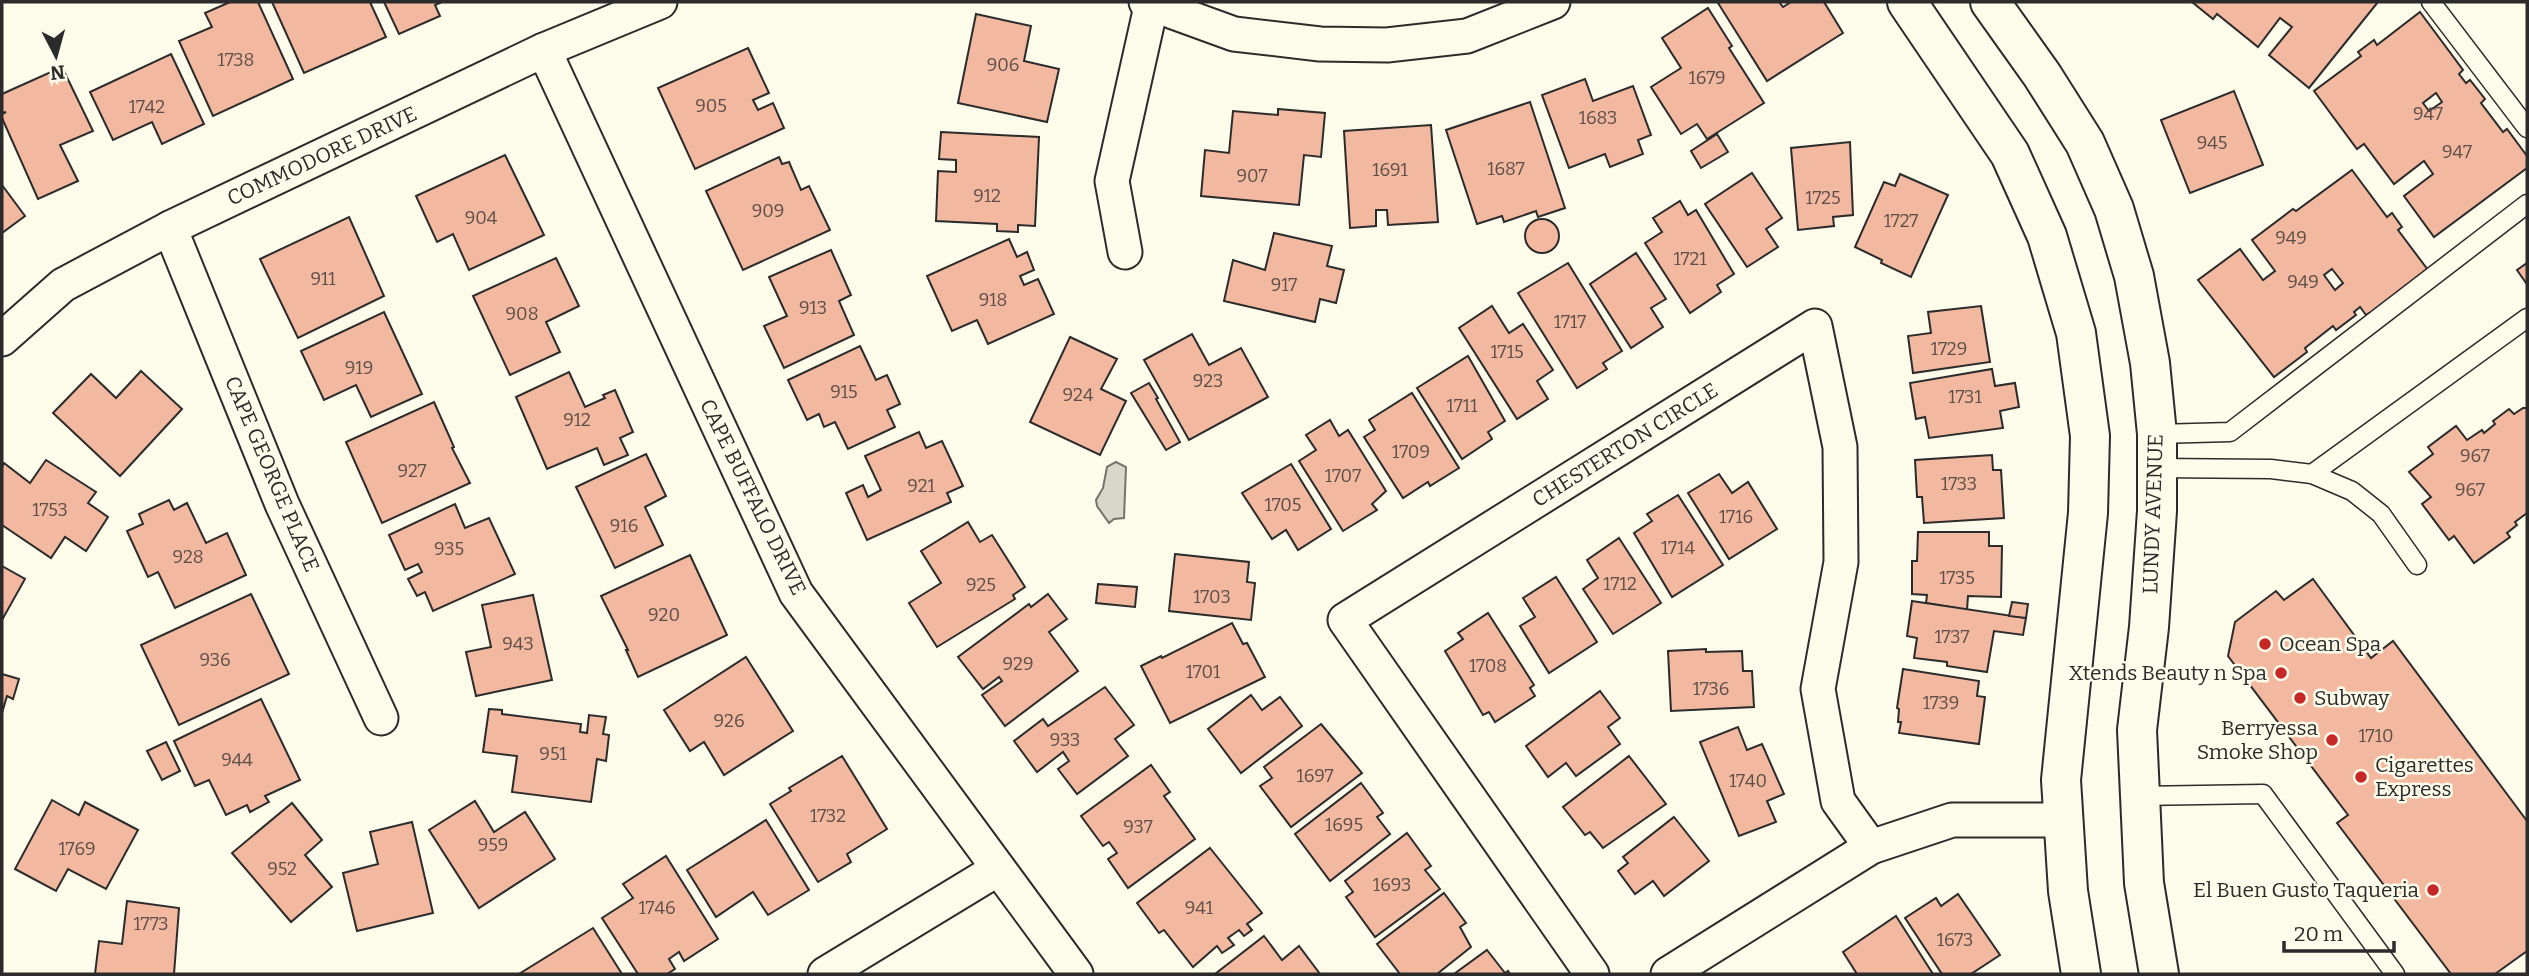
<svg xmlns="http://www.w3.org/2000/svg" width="2529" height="976" font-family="Bitter,serif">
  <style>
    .water { fill: #d8d7c9; stroke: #74746e; stroke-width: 2 }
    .building { fill: #f2b8a0; stroke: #2b2b2b; stroke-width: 2; fill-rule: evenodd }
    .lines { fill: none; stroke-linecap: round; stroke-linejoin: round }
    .service-casing { stroke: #2b2b2b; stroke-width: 21 }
    .minor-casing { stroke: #2b2b2b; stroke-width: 37 }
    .secondary-casing { stroke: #2b2b2b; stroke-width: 42 }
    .service { stroke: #fdfbea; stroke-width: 18 }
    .minor { stroke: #fdfbea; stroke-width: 33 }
    .secondary { stroke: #fdfbea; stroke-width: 38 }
    .poi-dot { fill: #c62828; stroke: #fdfbea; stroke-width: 2.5 }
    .labels { text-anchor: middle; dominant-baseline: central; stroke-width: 5; stroke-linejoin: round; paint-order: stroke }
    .number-label { font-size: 18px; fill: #5d4e48 }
    .street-label { font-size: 21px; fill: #2b2b2b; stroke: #fdfbea }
    .poi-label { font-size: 21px; fill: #2b2b2b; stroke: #fdfbea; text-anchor: start }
  </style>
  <rect width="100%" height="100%" fill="#fdfbea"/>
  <path class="water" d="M1116,462L1126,467L1124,518L1114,519L1109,523L1097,506L1096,500L1103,488L1107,467Z"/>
  <g class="building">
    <path d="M230,2H258L293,79L213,116L179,41L212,27L205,13Z"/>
    <path d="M272,2H370L386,37L304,73Z"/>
    <path d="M384,2H442L435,5L440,16L399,34Z"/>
    <path d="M1720,2H1779L1783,7L1791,2H1824L1843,33L1767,81L1718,3Z"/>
    <path d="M2192,2H2378L2309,88L2269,55L2292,27L2280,18L2258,47L2217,14L2213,19Z"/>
    <path d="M1708,8L1732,46L1729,48L1764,103L1707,139L1697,124L1681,134L1651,87L1681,68L1662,38Z"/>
    <path d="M2420,12L2463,70L2459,74L2466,83L2470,80L2485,99L2481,103L2503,132L2507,129L2527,156V168L2434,237L2404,196L2433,174L2424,161L2394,184L2364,144L2357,149L2314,91L2361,56L2358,52L2374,40L2377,45ZM2436,93L2442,102L2429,111L2423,103Z"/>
    <path d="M976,14L1031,26L1024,61L1059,69L1047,122L958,103Z"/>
    <path d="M748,48L769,93L753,100L758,110L773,103L784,128L695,169L658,88Z"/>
    <path d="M171,54L204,124L162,144L152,122L113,140L90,92Z"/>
    <path d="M62,67L93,131L60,145L78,181L38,199L2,118V114L6,112L2,113V94Z"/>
    <path d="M1585,79L1593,101L1633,86L1651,135L1638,140L1643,154L1610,167L1605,154L1569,168L1542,95Z"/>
    <path d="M2234,91L2263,165L2190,193L2161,120Z"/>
    <path d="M1530,102L1565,208L1538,217L1536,211L1504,222L1502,216L1477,224L1446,130Z"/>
    <path d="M1278,109L1325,113L1321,157L1304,155L1299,205L1201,196L1205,150L1229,153L1233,111L1278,115Z"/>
    <path d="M1431,125L1438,222L1388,225L1387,210H1376V226L1350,228L1344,131Z"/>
    <path d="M941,132L1039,137L1035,226L1018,225V232L997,231V224L936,221L938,171L956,172V160L939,159Z"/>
    <path d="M1717,134L1728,152L1701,168L1691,151Z"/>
    <path d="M1850,142L1853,215L1833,217L1834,226L1798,230L1791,148Z"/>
    <path d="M505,155L544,235L469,270L453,234L437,242L416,196Z"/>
    <path d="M779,157L782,164L789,162L801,190L809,186L830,230L743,270L706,191Z"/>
    <path d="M2352,170L2387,217L2392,213L2402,227L2398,230L2431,274L2373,318L2369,313L2366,315L2360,307L2354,312L2356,315L2336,330L2333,326L2305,348L2307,352L2274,377L2198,280L2240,249L2263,280L2275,271L2252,240L2293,209L2296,211ZM2332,269L2343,283L2335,290L2324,275Z"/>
    <path d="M1752,173L1782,218L1766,229L1778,247L1747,267L1705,204Z"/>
    <path d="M1900,174L1948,195L1911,277L1881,263L1882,260L1855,247L1884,182L1895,186Z"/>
    <path d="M2,185L25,216L2,233Z"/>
    <path d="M1680,201L1688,215L1696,210L1734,274L1717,285L1721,292L1690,313L1645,243L1662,232L1653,218Z"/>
    <path d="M349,217L384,296L298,338L260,259Z"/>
    <circle cx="1542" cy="236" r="17"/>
    <path d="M1274,233L1332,246L1327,266L1344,270L1336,303L1320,299L1315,322L1224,301L1233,260L1265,270Z"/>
    <path d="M1009,239L1017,257L1027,252L1034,270L1020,276L1024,285L1038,279L1054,314L988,344L977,320L952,331L927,276Z"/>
    <path d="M831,250L851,295L839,301L854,335L784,368L764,326L787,316L769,277Z"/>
    <path d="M1636,253L1666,299L1651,308L1663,327L1631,348L1590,284Z"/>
    <path d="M556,258L579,306L546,322L560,352L510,375L473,296Z"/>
    <path d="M1568,263L1622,351L1603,363L1607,369L1577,388L1518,293Z"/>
    <path d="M2527,263V282L2526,283L2517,270Z"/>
    <path d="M1492,306L1509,333L1523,324L1553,370L1537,381L1548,399L1517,419L1459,328Z"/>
    <path d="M1981,306L1990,362L1913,373L1908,336L1931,333L1928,312Z"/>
    <path d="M384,312L422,394L371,417L356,385L324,400L301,351Z"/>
    <path d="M1192,334L1209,365L1241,348L1268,397L1189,440L1144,360Z"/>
    <path d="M1070,337L1117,359L1101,389L1126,401L1100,455L1030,422Z"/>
    <path d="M860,346L876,380L887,375L900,404L887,410L895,427L848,449L835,422L824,427L819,414L807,420L788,380Z"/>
    <path d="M1468,356L1505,421L1488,432L1492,439L1462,459L1417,388Z"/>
    <path d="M1992,369L1995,386L2015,383L2019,407L2000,411L2003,428L1929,438L1925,417L1916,419L1910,383Z"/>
    <path d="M141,371L182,409L120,476L53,413L91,374L116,398Z"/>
    <path d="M569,372L585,407L605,398L603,395L615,390L633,432L620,438L628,455L604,465L597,448L547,469L516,397Z"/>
    <path d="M1149,383L1158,398L1156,399L1180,442L1166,450L1131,393Z"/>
    <path d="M1412,393L1459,468L1430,486L1428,482L1403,498L1364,437L1375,430L1369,420Z"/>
    <path d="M434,402L454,447L452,448L470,483L382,523L346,442Z"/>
    <path d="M2523,408H2527V513L2515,522L2517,525L2507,533L2510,537L2474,563L2454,536L2449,540L2422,504L2431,497L2409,472L2433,454L2428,447L2456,426L2467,440L2482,430L2484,433L2495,424L2493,421L2509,409L2514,414Z"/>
    <path d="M1330,420L1339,436L1348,430L1386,491L1372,504L1377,510L1343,531L1299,461L1316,450L1306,435Z"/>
    <path d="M919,432L926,448L942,441L963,486L947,493L951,502L867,540L846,493L863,485L868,497L881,490L865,456Z"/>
    <path d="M646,454L666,496L645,507L663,545L615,568L576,487Z"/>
    <path d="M1992,455L1993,470H2001L2004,518L1924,523L1922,497H1917L1915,460Z"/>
    <path d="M46,460L96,492L88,503L108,517L86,551L65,537L51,558L2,525V467L4,463L30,483Z"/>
    <path d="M1291,464L1331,529L1298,550L1286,530L1272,539L1242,493Z"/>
    <path d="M1719,474L1732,493L1748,482L1777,529L1729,559L1688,493Z"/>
    <path d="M1678,495L1723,565L1672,597L1634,533L1652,521L1647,514Z"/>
    <path d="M169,500L174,510L187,503L206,543L227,533L246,575L175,608L158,572L148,577L127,531L143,524L139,514Z"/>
    <path d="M455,504L465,528L489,518L515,574L433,611L425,592L417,596L408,579L422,572L418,564L405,570L389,535Z"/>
    <path d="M968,522L980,542L992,535L1025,587L1013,595L1015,599L937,647L909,603L941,583L921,551Z"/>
    <path d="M1918,532H1989V546H2002L2001,597L1968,596L1967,610L1926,603L1927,595L1912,594V561H1917Z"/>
    <path d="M1619,538L1661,603L1613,634L1583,589L1598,578L1587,560Z"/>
    <path d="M1175,554L1249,562L1247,582L1255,583L1251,620L1169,611Z"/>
    <path d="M690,555L727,635L638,677L626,650H628L601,596Z"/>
    <path d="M2,566L25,579L2,620Z"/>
    <path d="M1556,577L1597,642L1549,673L1520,626L1535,617L1523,598Z"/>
    <path d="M2313,579L2371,658L2393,641L2527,821V951L2495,974H2451L2337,823L2348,815L2228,656L2235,622L2276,591L2284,600Z"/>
    <path d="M1098,584L1137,587L1135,607L1096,603Z"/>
    <path d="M251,594L289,674L179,725L141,645Z"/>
    <path d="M1048,594L1067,619L1049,632L1078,671L1005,726L982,695L1002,681L999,677L983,689L958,657L1029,604L1031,607Z"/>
    <path d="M533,595L552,680L476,696L466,652L491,647L482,605Z"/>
    <path d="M1912,601L2026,618L2023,635L1994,631L1987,672L1947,666V662L1914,658L1917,638L1907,636Z"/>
    <path d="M2012,602L2028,604L2026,618L2009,616Z"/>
    <path d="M1488,613L1534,685L1530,688L1535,696L1495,722L1489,712L1483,715L1445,651L1463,639L1458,633Z"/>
    <path d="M1232,623L1243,644L1247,643L1265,677L1170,723L1141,666L1161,656L1162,658Z"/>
    <path d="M1706,649V652L1742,651L1743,671H1752L1754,707L1671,711L1668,651Z"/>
    <path d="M746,657L793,731L724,775L704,742L690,751L664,710Z"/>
    <path d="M1903,669L1979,681L1977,696L1985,697L1979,744L1899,733L1901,722H1898L1899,709L1897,708Z"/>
    <path d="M2,674L19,679L13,699L7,696L2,713Z"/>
    <path d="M1105,687L1134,725L1115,739L1128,756L1077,794L1058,769L1069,761L1063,752L1037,772L1014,741L1043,719L1048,726Z"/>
    <path d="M1600,691L1620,718L1608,727L1620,744L1576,776L1566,763L1548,777L1526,746Z"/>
    <path d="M1251,695L1262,710L1280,697L1302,726L1241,773L1208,729Z"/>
    <path d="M261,699L300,780L265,796L269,802L250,812L247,805L226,815L209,780L195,786L174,741Z"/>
    <path d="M489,709L502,710V714L581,724L580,732L587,733L589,715L606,717L603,734L609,735L606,761L597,759L591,802L512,792L517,756L483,752Z"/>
    <path d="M1321,724L1362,773L1291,827L1260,786L1272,778L1264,767Z"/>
    <path d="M1738,727L1747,750L1762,744L1784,794L1767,801L1776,822L1739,836L1700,742Z"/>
    <path d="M166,742L180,771L162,780L147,751Z"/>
    <path d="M842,756L887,829L847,854L851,862L818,882L770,804L791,791L789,788Z"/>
    <path d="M1629,756L1666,804L1603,848L1590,832L1585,835L1563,807Z"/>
    <path d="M1151,765L1170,792L1164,796L1195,839L1128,888L1108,859L1117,853L1109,842L1103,846L1081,816Z"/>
    <path d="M1361,783L1383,813L1377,817L1390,834L1330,881L1295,834Z"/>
    <path d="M52,800L79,815L85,802L138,830L106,889L68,869L56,891L15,869Z"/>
    <path d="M475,801L494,832L525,812L555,859L479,908L429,830Z"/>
    <path d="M292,803L322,840L305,855L332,887L291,922L232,853Z"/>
    <path d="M1674,817L1709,861L1664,896L1653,881L1635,894L1618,871L1628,863L1623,857Z"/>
    <path d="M766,820L809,890L768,915L753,892L716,917L687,870Z"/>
    <path d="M412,822L433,913L357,931L343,873L378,864L370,832Z"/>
    <path d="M1407,833L1431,866L1425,870L1440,889L1375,937L1346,897L1353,892L1345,881Z"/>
    <path d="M1210,848L1262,913L1247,924L1252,930L1244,936L1239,930L1228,938L1234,945L1222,953L1217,946L1193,967L1164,930L1159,933L1137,903Z"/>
    <path d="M666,856L718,939L684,961L679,952L669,959L675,969L667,974H638L602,918L633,898L623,884Z"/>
    <path d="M1444,893L1466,923L1460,927L1471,947L1437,974H1400L1377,944Z"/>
    <path d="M1958,894L2000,955L1971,974H1942L1905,918L1936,898L1941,906Z"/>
    <path d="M127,901L179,908L174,974H95L99,941L122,944Z"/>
    <path d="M1896,916L1933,974H1857L1843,952Z"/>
    <path d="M593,928L622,974H519Z"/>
    <path d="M1264,936L1282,960L1299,946L1320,974H1215Z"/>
    <path d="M1487,950L1505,973L1508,971L1510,974H1454Z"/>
  </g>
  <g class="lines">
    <defs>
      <g id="service">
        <path d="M2431,2L2527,128"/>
        <path d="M2157,434L2230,432L2527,204"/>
        <path d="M2157,468L2271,469L2312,474L2352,491L2381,514L2417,565"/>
        <path d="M2312,474L2527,318"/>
        <path d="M2138,796L2263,794L2395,974"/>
      </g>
      <g id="minor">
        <path d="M1146,2L1234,34L1320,44L1387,45L1467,36L1553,2"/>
        <path d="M544,50L796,593L1076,974"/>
        <path d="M170,228L282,504L381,718"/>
        <path d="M1125,252L1112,181L1152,2"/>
        <path d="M2,339L63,285L170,228L544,50L660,2"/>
        <path d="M825,974L998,869"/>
        <path d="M1592,974L1345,620L1815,326L1840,447L1841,562L1818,689L1838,801L1871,847"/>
        <path d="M1668,974L1871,847L1952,820H2063"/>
      </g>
      <g id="secondary">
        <path d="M1907,2L2010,154L2047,236L2076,333L2090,436L2088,513L2061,780L2068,891L2081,974"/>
        <path d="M1990,2L2042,75L2085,143L2114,209L2134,276L2150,363L2157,434V511L2149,627L2137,730L2144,883L2159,974"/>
      </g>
    </defs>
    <use href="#service" class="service-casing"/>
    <use href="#minor" class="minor-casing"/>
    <use href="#secondary" class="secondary-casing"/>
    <use href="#service" class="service"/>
    <use href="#minor" class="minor"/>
    <use href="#secondary" class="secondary"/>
  </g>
  <g class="poi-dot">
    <circle cx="2265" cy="644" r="7"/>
    <circle cx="2281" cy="673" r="7"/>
    <circle cx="2300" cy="698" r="7"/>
    <circle cx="2332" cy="740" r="7"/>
    <circle cx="2361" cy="777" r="7"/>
    <circle cx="2433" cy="890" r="7"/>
  </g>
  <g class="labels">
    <g class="number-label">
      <text x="236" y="60">1738</text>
      <text x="1003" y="65">906</text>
      <text x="1707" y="78">1679</text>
      <text x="711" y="106">905</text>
      <text x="147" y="107">1742</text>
      <text x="2428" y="114">947</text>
      <text x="1598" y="118">1683</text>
      <text x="2212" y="143">945</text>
      <text x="2457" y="152">947</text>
      <text x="1506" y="169">1687</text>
      <text x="1390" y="170">1691</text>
      <text x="1252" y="176">907</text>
      <text x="987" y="196">912</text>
      <text x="1823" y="198">1725</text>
      <text x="768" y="211">909</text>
      <text x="481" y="218">904</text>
      <text x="1901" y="221">1727</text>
      <text x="2291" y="238">949</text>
      <text x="1690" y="259">1721</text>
      <text x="323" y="279">911</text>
      <text x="2303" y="282">949</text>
      <text x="1284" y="285">917</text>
      <text x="993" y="300">918</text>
      <text x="813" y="308">913</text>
      <text x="522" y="314">908</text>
      <text x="1570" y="322">1717</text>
      <text x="1949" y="349">1729</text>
      <text x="1507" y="352">1715</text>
      <text x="359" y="368">919</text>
      <text x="1208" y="381">923</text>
      <text x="844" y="392">915</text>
      <text x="1078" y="395">924</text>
      <text x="1965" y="397">1731</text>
      <text x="1462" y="406">1711</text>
      <text x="577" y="420">912</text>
      <text x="1411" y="452">1709</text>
      <text x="2475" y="456">967</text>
      <text x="412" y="471">927</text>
      <text x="1343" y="476">1707</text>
      <text x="1959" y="484">1733</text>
      <text x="921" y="486">921</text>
      <text x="2470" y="490">967</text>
      <text x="1283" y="505">1705</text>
      <text x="50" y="510">1753</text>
      <text x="1736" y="517">1716</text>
      <text x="624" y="526">916</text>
      <text x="1678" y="548">1714</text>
      <text x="449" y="549">935</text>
      <text x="188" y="557">928</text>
      <text x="1957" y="578">1735</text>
      <text x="1620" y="584">1712</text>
      <text x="981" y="585">925</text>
      <text x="1212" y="597">1703</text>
      <text x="664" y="615">920</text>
      <text x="1952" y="637">1737</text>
      <text x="518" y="644">943</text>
      <text x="215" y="660">936</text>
      <text x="1018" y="664">929</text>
      <text x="1488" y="666">1708</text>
      <text x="1203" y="672">1701</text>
      <text x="1711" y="689">1736</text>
      <text x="1941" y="703">1739</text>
      <text x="729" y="721">926</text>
      <text x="2376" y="736">1710</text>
      <text x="1065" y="740">933</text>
      <text x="553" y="754">951</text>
      <text x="237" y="760">944</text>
      <text x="1315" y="776">1697</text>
      <text x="1748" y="781">1740</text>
      <text x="828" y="816">1732</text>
      <text x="1344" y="825">1695</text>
      <text x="1138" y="827">937</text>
      <text x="493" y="845">959</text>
      <text x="77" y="849">1769</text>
      <text x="282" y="869">952</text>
      <text x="1392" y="885">1693</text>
      <text x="657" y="908">1746</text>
      <text x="1199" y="908">941</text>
      <text x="151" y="924">1773</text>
      <text x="1955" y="940">1673</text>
    </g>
    <g class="street-label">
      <text transform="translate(322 156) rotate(-25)">COMMODORE DRIVE</text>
      <text transform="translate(1625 445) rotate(-32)">CHESTERTON CIRCLE</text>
      <text transform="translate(272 474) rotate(67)">CAPE GEORGE PLACE</text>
      <text transform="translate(753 497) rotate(64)">CAPE BUFFALO DRIVE</text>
      <text transform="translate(2153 514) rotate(-88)">LUNDY AVENUE</text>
    </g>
    <g class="poi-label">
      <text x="2279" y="644">Ocean Spa</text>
      <text x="2267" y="673" text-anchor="end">Xtends Beauty n Spa</text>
      <text x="2314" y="698">Subway</text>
      <text x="2318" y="728" text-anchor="end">Berryessa<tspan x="2318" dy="24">Smoke Shop</tspan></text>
      <text x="2375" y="765">Cigarettes<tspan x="2375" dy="24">Express</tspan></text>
      <text x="2419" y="890" text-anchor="end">El Buen Gusto Taqueria</text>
    </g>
  </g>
  <rect width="2529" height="976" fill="none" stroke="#2b2b2b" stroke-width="7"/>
  <g transform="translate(56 56) rotate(174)" stroke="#fdfbea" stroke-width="5" paint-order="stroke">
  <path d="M0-5L12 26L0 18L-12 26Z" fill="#2b2b2b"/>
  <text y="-10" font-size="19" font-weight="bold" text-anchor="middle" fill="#2b2b2b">N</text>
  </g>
  <path d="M2284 941v10h110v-10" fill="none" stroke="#2b2b2b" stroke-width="3.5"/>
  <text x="2294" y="941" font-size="21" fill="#2b2b2b" stroke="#fdfbea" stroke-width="5" paint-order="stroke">20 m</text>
</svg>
